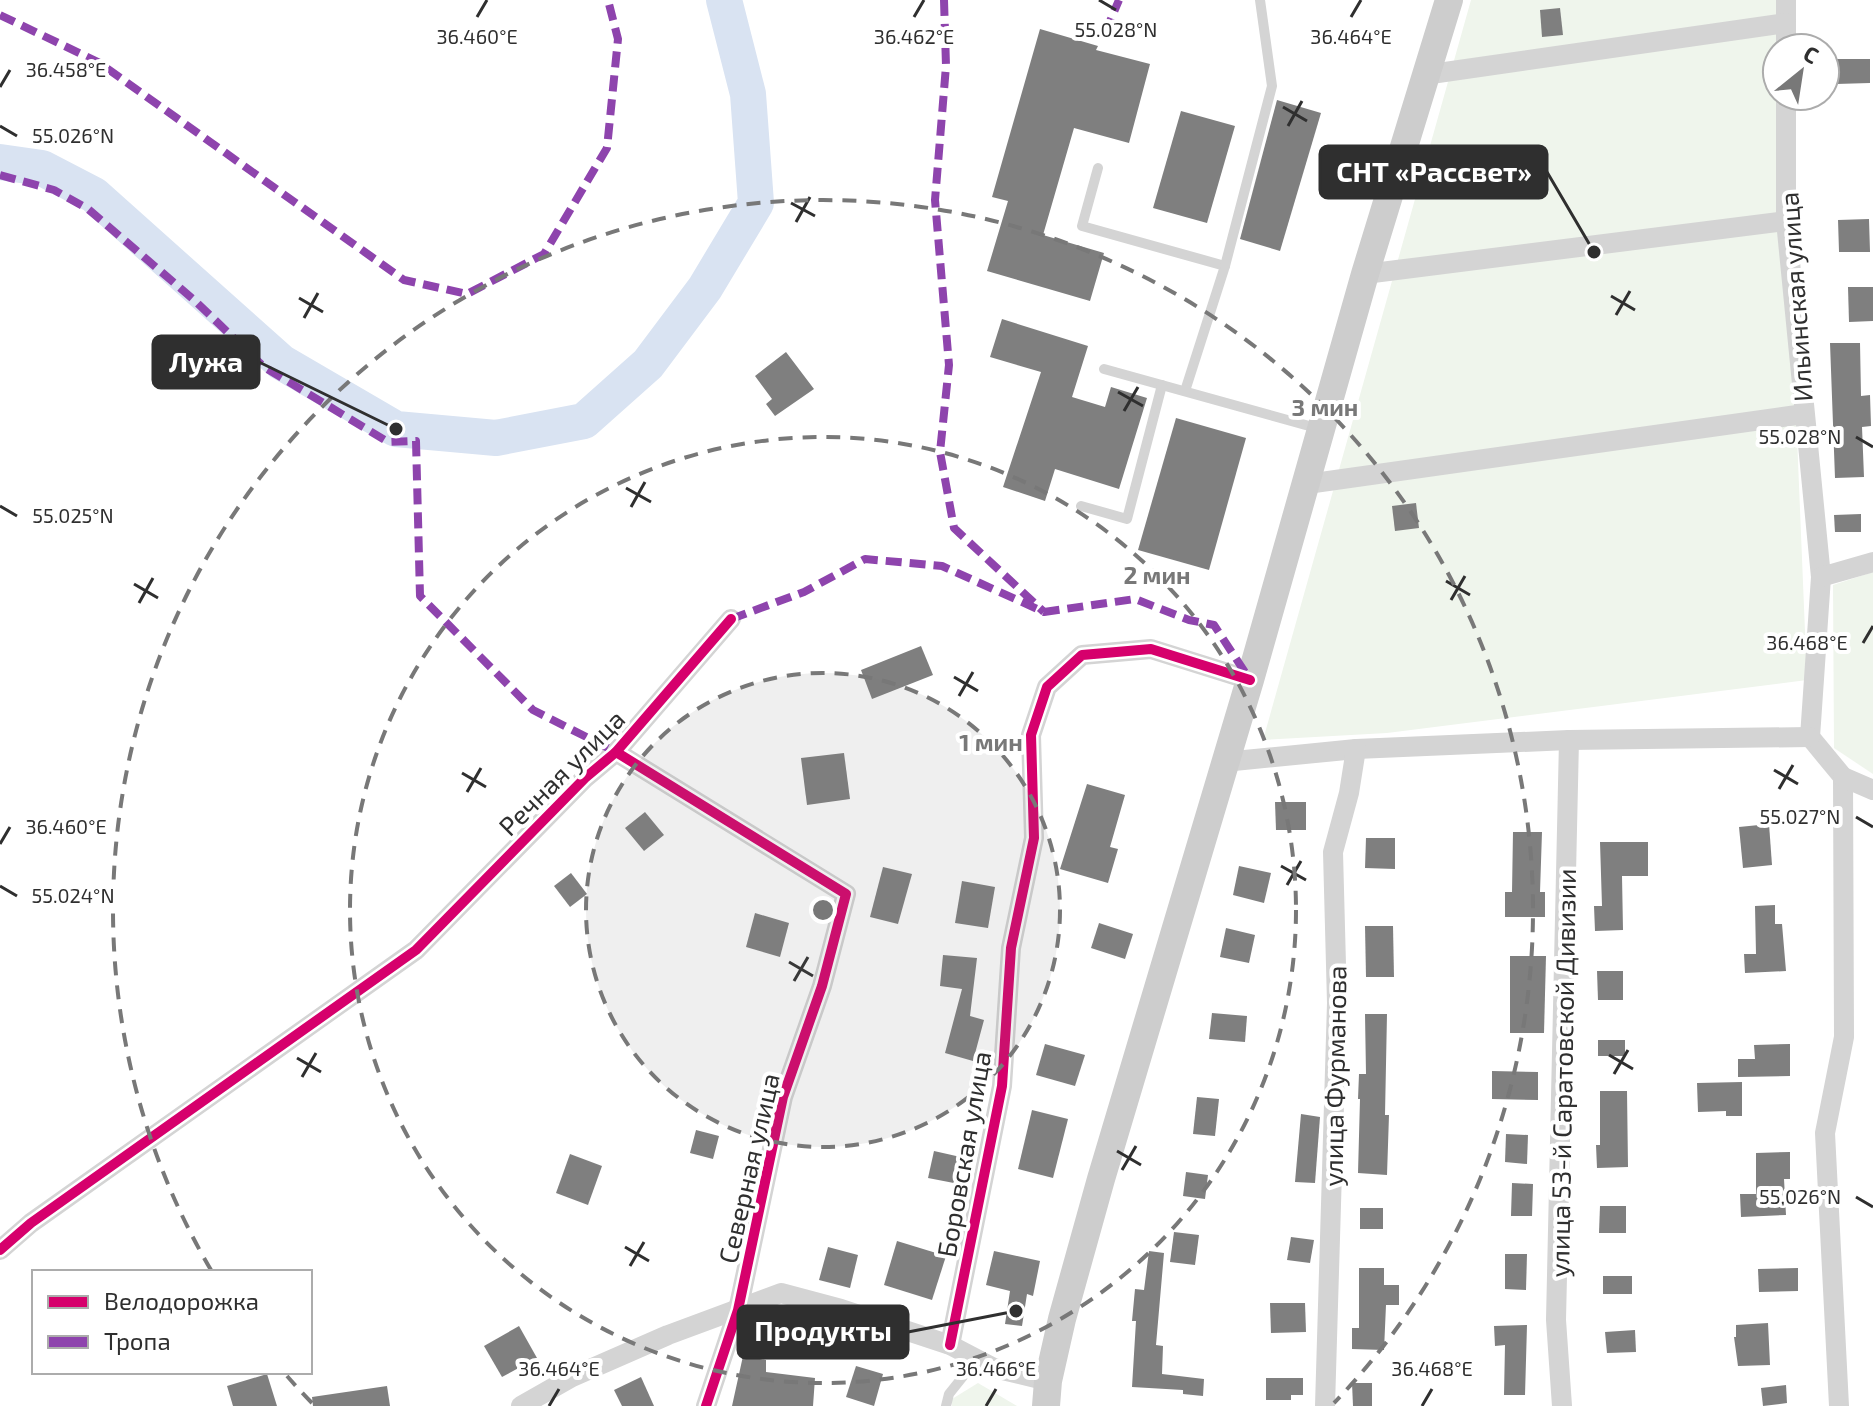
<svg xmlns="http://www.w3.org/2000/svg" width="1873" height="1406" font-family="'Exo 2',sans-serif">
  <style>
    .green { fill: #eff5ec }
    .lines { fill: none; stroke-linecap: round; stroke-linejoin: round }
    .river { stroke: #d9e3f2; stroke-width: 36 }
    .building { fill: #7f7f7f }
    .lane { stroke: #d4d4d4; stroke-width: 10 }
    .street { stroke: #d4d4d4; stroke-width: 20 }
    .secondary { stroke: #cdcdcd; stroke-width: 28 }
    .quiet { stroke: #8e44ad; stroke-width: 8; stroke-dasharray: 16 8; stroke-linecap: butt }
    .cycleway-casing { stroke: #fff; stroke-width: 15 }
    .cycleway { stroke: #d6006c; stroke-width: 10 }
    .ticks { fill: none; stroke: #2f2f2f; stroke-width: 3 }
    .ring { fill: none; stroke: #787878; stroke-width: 4; stroke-dasharray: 14 10 }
    .labels { text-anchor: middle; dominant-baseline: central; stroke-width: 8; stroke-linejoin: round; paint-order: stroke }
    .street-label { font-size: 26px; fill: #2f2f2f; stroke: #fff }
    .ticks-label { font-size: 20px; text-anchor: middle; fill: #2f2f2f; stroke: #fff; stroke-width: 8; stroke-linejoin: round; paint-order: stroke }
    .centre { fill: #787878; stroke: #fff; stroke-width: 4 }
    .ring-label { font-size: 24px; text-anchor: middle; font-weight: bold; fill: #787878; stroke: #fff; stroke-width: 8; stroke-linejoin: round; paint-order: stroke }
    .leader { fill: none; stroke: #2f2f2f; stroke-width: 3 }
    .callout-dot { fill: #2f2f2f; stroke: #fff; stroke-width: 3 }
    .callout { fill: #2f2f2f; stroke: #2f2f2f; stroke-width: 3 }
    .callout-label { font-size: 28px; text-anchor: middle; font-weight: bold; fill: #fff }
  </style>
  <rect width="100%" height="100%" fill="#fff"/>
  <g class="green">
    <path d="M1471,0H1779L1777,96H1783L1807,680L1387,733L1263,740Z"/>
    <path d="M1873,572V774L1834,748L1833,585Z"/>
    <path d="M978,1383L1017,1406H952V1399Z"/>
  </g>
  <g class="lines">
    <path class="river" d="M0,162L42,168L94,195L281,362L396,429L496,438L584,421L648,364L705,288L756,203L748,94L724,0"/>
  </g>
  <g class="building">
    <path d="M1560,8L1563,35L1542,37L1540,10Z"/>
    <path d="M1040,29L1098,46L1096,50L1150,64L1129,143L1074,128L1043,235L1104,253L1090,301L987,271L1008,201L992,197Z"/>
    <path d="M1835,59H1870V83L1836,84Z"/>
    <path d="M1277,100L1321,113L1280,251L1240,239Z"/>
    <path d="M1181,111L1235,126L1207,223L1153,208Z"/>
    <path d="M1869,219L1870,252H1839L1838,220Z"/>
    <path d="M1848,287H1873V321L1849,322Z"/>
    <path d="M1002,319L1088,346L1072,397L1105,407L1111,387L1147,398L1119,489L1055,469L1045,501L1003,487L1041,372L990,357Z"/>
    <path d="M1830,343H1860L1861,396L1870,395L1871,426L1862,427L1864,477L1835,478Z"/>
    <path d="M786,352L814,389L775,416L766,404L772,399L755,376Z"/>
    <path d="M1176,418L1246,438L1209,570L1138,550Z"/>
    <path d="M1416,503L1419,528L1395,531L1392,506Z"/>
    <path d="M1861,514V532H1835L1834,515Z"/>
    <path d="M921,646L933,675L872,699L861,670Z"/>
    <path d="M844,753L850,799L807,805L801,758Z"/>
    <path d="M1087,784L1125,795L1110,847L1118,849L1108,883L1060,869Z"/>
    <path d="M1275,802H1306V830H1276Z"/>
    <path d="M645,812L664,835L644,851L625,828Z"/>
    <path d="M1769,824L1772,865L1743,868L1739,827Z"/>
    <path d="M1513,832H1542L1540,892H1545V917H1505V892H1512Z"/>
    <path d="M1366,838H1395V869L1365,868Z"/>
    <path d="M1600,842H1648V876H1622L1623,930L1595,931L1594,906H1602Z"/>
    <path d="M1239,866L1271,873L1264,903L1233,895Z"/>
    <path d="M883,867L912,874L898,924L870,917Z"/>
    <path d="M571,873L587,894L570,907L554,886Z"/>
    <path d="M962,881L995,887L988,928L955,923Z"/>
    <path d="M1775,905V924H1782L1786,971L1745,973L1744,954H1756L1755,906Z"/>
    <path d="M755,913L789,923L780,957L746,947Z"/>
    <path d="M1099,923L1133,934L1125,959L1091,948Z"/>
    <path d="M1365,926H1393L1394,977H1366Z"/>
    <path d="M1226,928L1255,935L1249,963L1220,957Z"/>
    <path d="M943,955L977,958L970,1016L984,1020L973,1061L945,1053L962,989L940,986Z"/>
    <path d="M1510,956H1546L1544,1033H1510Z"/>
    <path d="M1597,971H1623V1000H1598Z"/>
    <path d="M1212,1013L1247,1016L1245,1042L1209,1039Z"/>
    <path d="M1365,1014H1387L1385,1115H1389L1387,1175L1358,1173L1360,1099H1358L1359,1074H1366Z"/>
    <rect x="1598" y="1040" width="27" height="16"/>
    <path d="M1045,1044L1085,1055L1075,1086L1036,1075Z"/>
    <path d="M1790,1044V1076L1738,1077V1059H1755L1754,1045Z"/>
    <path d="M1492,1071L1538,1072V1100L1492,1099Z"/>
    <path d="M1742,1082V1116H1726V1111L1698,1112L1697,1083Z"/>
    <path d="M1600,1091H1627L1628,1167L1597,1168L1596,1145H1600Z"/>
    <path d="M1197,1097L1219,1099L1215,1136L1193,1134Z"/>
    <path d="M1032,1110L1068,1119L1053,1178L1018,1169Z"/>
    <path d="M1301,1114L1320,1117L1315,1183L1295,1182Z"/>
    <path d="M696,1130L719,1136L713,1159L690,1153Z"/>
    <path d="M1506,1134L1528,1135L1527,1164L1505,1162Z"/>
    <path d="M934,1151L965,1158L959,1184L928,1178Z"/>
    <path d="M1790,1152V1179H1784L1786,1215L1741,1217L1740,1194H1756V1153Z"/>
    <path d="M570,1154L602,1166L588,1205L556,1193Z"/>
    <path d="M1186,1172L1208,1175L1205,1199L1183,1196Z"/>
    <path d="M1512,1183L1533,1184L1532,1216H1511Z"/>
    <path d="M1600,1206H1626V1233H1599Z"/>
    <rect x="1360" y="1208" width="23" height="21"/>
    <path d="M1174,1232L1199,1235L1195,1265L1170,1262Z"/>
    <path d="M1291,1237L1314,1240L1310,1263L1287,1260Z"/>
    <path d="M897,1241L946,1256L932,1300L884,1285Z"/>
    <path d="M828,1247L858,1255L850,1288L819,1280Z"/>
    <path d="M994,1251L1040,1261L1033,1296L1027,1294L1022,1326L1005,1324L1010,1291L986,1285Z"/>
    <path d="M1149,1251L1164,1253L1156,1345L1163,1346L1162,1374L1204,1379L1203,1396L1183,1394V1390L1132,1387L1136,1321H1132L1135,1289L1144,1290Z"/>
    <path d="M1505,1254H1527L1526,1290L1505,1289Z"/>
    <path d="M1359,1268H1384V1285H1399V1305H1386L1384,1350L1352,1349V1328H1359Z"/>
    <path d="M1798,1268V1291L1759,1292L1758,1269Z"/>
    <rect x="1603" y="1276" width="29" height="18"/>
    <path d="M1270,1303H1305L1306,1332L1271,1333Z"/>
    <path d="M1768,1323L1770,1365L1738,1366L1734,1337H1736V1325Z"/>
    <path d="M1527,1325L1525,1395H1504L1505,1345L1495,1346L1494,1326Z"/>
    <path d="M519,1326L537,1358L502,1377L484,1346Z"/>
    <path d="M1635,1330L1636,1352L1607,1353L1605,1332Z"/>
    <path d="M743,1356L766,1360V1372L815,1378L813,1406H732Z"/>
    <path d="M856,1366L883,1374L874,1406L846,1397Z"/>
    <path d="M267,1374L277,1406H233L227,1386Z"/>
    <path d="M641,1377L654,1406H622L614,1390Z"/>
    <path d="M1266,1378H1303V1395H1291V1400H1266Z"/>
    <path d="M1352,1383H1372V1406H1353Z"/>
    <path d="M1786,1385L1787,1403L1763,1406L1761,1388Z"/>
    <path d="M387,1386L390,1406H313L312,1397Z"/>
  </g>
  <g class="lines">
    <g class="lane">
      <path d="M1098,168L1082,226L1225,266L1185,391"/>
      <path d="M1225,266L1272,86L1260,0"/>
      <path d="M1104,369L1320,429"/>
      <path d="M1081,506L1127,519L1162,385"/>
      <path d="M946,1406L949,1394L977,1359"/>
    </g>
    <g class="street">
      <path d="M1786,0V48"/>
      <path d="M1424,75L1786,23"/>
      <path d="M1786,96V221L1821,577L1810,737"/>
      <path d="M1365,274L1786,221"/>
      <path d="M1307,484L1804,414"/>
      <path d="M1821,577L1873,562"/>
      <path d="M1810,737L1843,777L1844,1037L1825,1133L1839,1406"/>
      <path d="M616,752L846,894L822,986L783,1097L738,1310L706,1406"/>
      <path d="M1224,762L1356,749L1569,740L1810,737"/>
      <path d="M1843,777L1873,790"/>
      <path d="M0,1250L31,1223L416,950L585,778L616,752L731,619"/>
      <path d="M950,1345L1002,1086L1011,948L1034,838L1031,735L1047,687L1082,655L1151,649L1250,680"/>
      <path d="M521,1406L572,1377L668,1335L781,1293L841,1309L950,1345L994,1368L1048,1381"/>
      <path d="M1325,1406L1337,1003L1333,852L1349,793L1356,749"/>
      <path d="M1562,1406L1556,1320L1569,740"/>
    </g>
    <path class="secondary" d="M1046,1406L1048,1381L1062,1319L1101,1179L1250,680L1365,274L1449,0"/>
    <g class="quiet">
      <path d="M944,0L946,66L935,200L949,365L940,452L954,528L1044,612"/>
      <path d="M0,15L98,62L404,280L467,294L544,254L607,148L618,39L608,0"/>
      <path d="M1105,33L1119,0"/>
      <path d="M0,175L54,190L88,209L193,299L264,367L388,442L416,441L420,596L533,710L616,752"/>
      <path d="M731,619L804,592L865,559L942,566L1044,612L1135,599L1189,620L1214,625L1250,680"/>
    </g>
    <defs>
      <g id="cycleway">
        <path d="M616,752L846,894L822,986L783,1097L738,1310L706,1406"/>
        <path d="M0,1250L31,1223L416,950L585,778L616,752L731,619"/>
        <path d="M950,1345L1002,1086L1011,948L1034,838L1031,735L1047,687L1082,655L1151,649L1250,680"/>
      </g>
    </defs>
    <use href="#cycleway" class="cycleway-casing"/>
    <use href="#cycleway" class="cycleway"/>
  </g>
  <path class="ticks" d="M1099,0L1116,10M477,17L487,0M914,17L924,0M1351,17L1361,0M0,87L10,70M1283,107L1307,121M0,126L17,136M1288,126L1302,101M791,203L815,216M796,222L810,197M1611,296L1635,310M299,298L323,312M1616,315L1630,291M304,318L318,293M1118,392L1143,406M1124,411L1138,387M1856,437L1873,447M626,488L651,502M0,506L17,516M631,507L645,482M1446,581L1470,595M134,584L158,598M1451,600L1465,576M139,603L153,578M1863,643L1873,626M954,677L978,691M959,696L973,672M1774,770L1798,784M462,773L486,787M1779,789L1793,765M467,792L481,768M1856,817L1873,827M0,844L10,827M1281,866L1306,880M1287,885L1301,861M0,886L17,896M789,962L813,976M794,981L808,957M1609,1055L1633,1069M297,1058L321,1072M1614,1074L1628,1050M302,1077L316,1053M1117,1151L1141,1165M1122,1170L1136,1146M1856,1197L1873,1207M625,1247L649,1261M630,1266L644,1242M549,1406L559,1389M986,1406L996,1389M1422,1406L1432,1389"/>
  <circle cx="823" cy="910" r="237" fill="#787878" fill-opacity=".12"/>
  <g class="ring">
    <circle cx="823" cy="910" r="237"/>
    <circle cx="823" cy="910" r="473"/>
    <path d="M312 1403A710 710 0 0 1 287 1376M211 1270A710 710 0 1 1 1334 1403"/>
  </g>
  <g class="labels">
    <g class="street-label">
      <text transform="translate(1795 297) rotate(-94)">Ильинская улица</text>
      <text transform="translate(561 772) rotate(-45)">Речная улица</text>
      <text transform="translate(1562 1073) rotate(-89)">улица 53-й Саратовской Дивизии</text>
      <text transform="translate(1334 1076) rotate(-89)">улица Фурманова</text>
      <text transform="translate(963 1154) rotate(-80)">Боровская улица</text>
      <text transform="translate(748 1168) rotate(-77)">Северная улица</text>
    </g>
  </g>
  <g class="ticks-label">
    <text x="1116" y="37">55.028°N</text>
    <text x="477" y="44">36.460°E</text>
    <text x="914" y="44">36.462°E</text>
    <text x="1351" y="44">36.464°E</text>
    <text x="66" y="77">36.458°E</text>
    <text x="73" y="143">55.026°N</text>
    <text x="1800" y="444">55.028°N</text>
    <text x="73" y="523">55.025°N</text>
    <text x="1807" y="650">36.468°E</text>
    <text x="1800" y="824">55.027°N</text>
    <text x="66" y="834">36.460°E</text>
    <text x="73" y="903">55.024°N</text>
    <text x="1800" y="1204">55.026°N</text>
    <text x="559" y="1376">36.464°E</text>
    <text x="996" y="1376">36.466°E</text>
    <text x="1432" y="1376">36.468°E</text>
  </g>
  <circle cx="823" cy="910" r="12" class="centre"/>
  <g class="ring-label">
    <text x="1325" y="416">3 мин</text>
    <text x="1157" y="584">2 мин</text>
    <text x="991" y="751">1 мин</text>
  </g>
  <path class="leader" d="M1594 252L1547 172M396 429L259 362M1016 1311L908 1332"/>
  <g class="callout-dot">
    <circle cx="1594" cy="252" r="8"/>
    <circle cx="396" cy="429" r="8"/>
    <circle cx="1016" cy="1311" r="8"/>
  </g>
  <g class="callout">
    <rect x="1320" y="146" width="227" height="52" rx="8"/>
    <rect x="153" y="336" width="106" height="52" rx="8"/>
    <rect x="738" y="1306" width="170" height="52" rx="8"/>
  </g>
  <g class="callout-label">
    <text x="1434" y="182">СНТ «Рассвет»</text>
    <text x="206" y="372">Лужа</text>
    <text x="823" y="1341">Продукты</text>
  </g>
  <rect x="32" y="1270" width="280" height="104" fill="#ffffff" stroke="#acacac" stroke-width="2"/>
  <rect x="48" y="1296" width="40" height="12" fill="#d6006c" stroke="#acacac" stroke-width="2"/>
  <text x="104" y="1310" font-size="24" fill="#2f2f2f">Велодорожка</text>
  <rect x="48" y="1336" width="40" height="12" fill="#8e44ad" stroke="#acacac" stroke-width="2"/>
  <text x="104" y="1350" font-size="24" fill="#2f2f2f">Тропа</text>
  <g transform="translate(1801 72) rotate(30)"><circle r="38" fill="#ffffff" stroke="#acacac" stroke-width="2"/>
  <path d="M0-6L14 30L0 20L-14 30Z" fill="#787878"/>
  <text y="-12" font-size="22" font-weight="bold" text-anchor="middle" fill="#2f2f2f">С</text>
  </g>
</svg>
